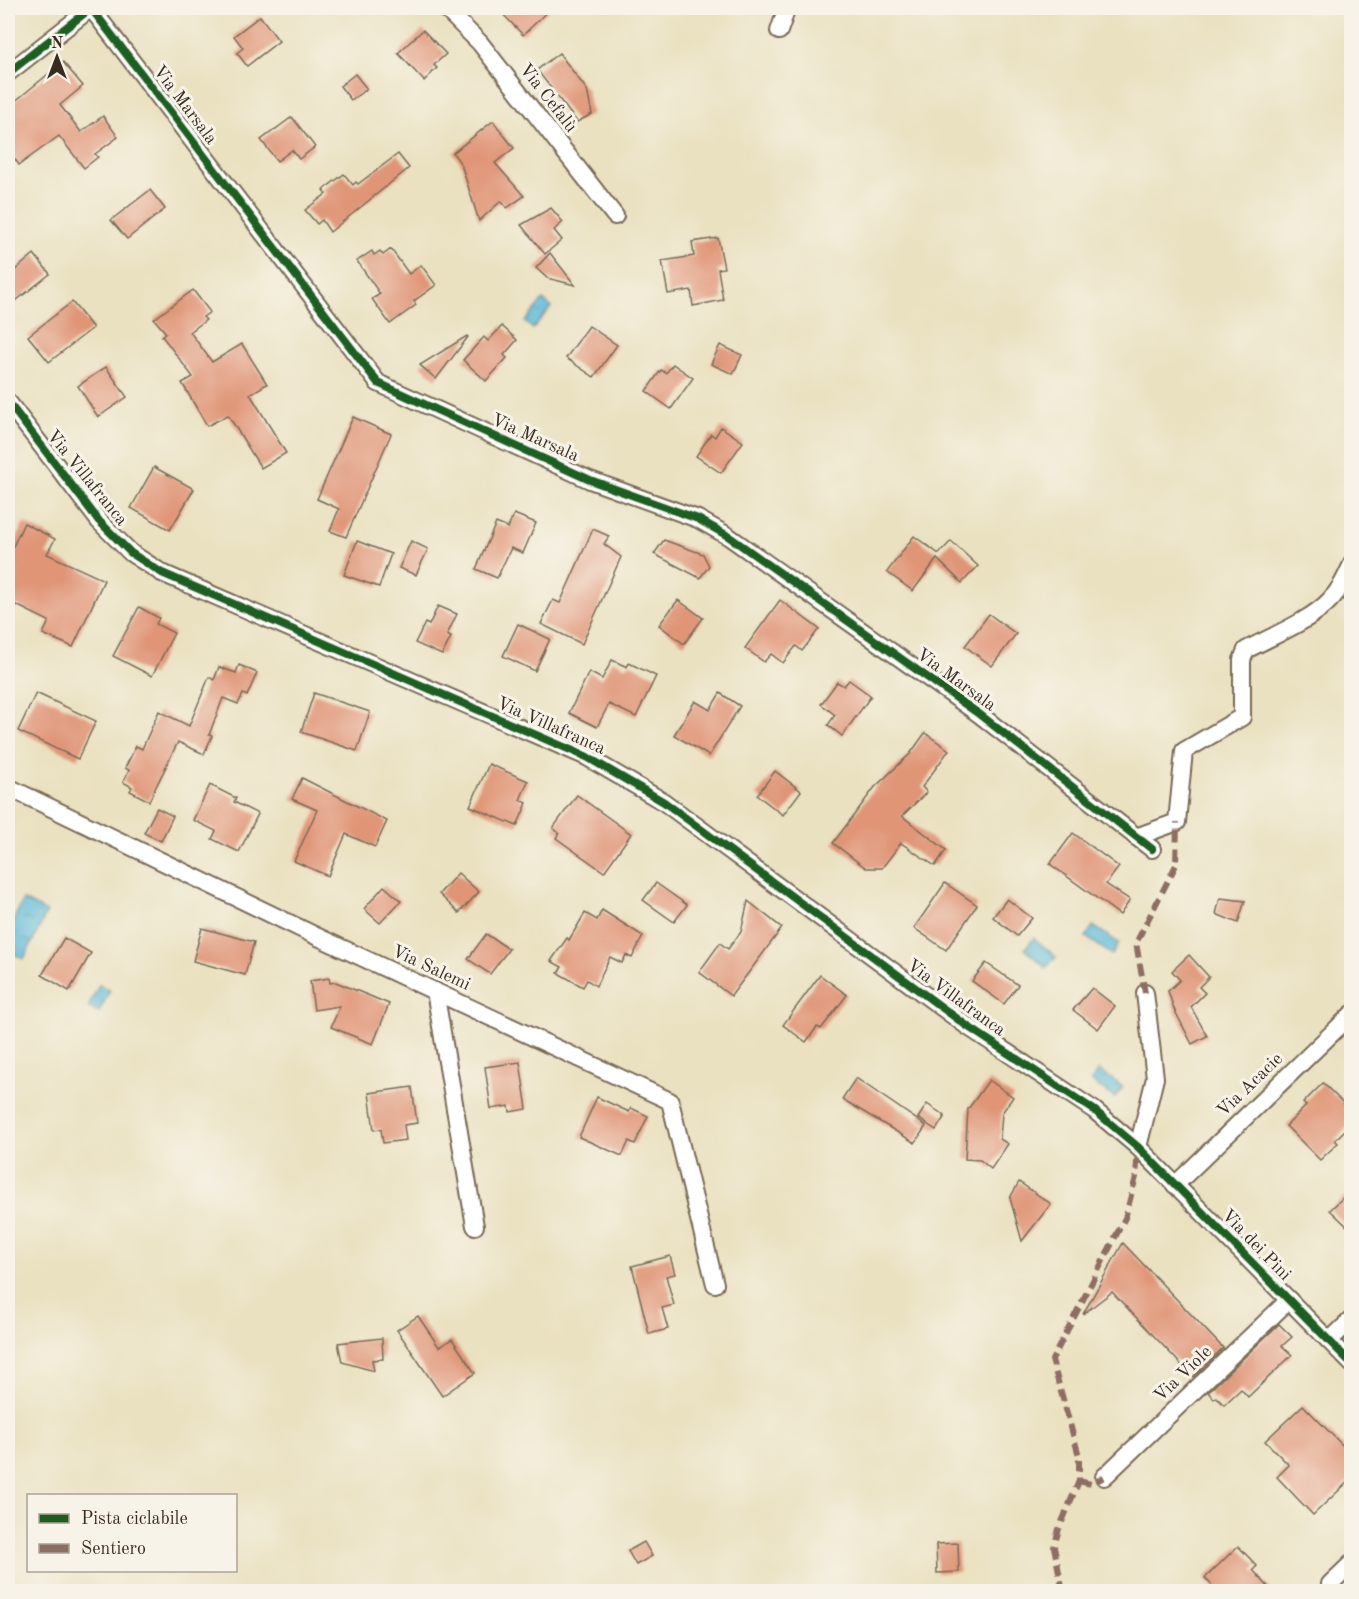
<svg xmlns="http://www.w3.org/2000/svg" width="1359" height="1599" font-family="'Old Standard TT',serif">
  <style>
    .water { fill: url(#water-ripples); stroke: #4a727b; stroke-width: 1.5 }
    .building { fill: #e09577 }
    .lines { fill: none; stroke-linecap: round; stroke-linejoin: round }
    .minor-casing { stroke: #786a57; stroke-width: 20 }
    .minor { stroke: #fff; stroke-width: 16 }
    .quiet { stroke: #8d6e63; stroke-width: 6; stroke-dasharray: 12 6; stroke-linecap: butt }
    .cycleway-casing { stroke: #f7f3e8; stroke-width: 11 }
    .cycleway { stroke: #1b5e20; stroke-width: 8 }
    .labels { text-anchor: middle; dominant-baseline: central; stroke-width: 6; stroke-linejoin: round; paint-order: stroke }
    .street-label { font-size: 18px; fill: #3b2a1e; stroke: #f7f3e8 }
  </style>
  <defs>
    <pattern id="water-ripples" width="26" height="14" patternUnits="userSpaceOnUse" patternTransform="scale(1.5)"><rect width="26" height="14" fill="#5abad8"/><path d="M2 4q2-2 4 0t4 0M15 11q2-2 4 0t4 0" fill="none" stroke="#4c97af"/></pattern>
  </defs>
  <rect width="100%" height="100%" fill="#f7f3e8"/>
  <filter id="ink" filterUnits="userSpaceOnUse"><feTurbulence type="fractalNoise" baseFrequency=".0167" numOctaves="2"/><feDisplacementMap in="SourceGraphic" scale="12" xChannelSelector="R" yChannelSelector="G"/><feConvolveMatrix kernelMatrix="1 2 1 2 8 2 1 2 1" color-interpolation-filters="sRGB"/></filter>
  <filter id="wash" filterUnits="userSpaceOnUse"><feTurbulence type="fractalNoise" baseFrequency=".008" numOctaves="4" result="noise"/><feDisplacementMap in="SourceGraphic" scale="24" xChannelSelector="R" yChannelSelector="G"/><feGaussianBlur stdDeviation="1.35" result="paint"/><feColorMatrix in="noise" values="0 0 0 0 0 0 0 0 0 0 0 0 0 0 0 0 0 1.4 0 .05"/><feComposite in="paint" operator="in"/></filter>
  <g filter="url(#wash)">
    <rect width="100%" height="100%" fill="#eae1c0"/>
    <g class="water">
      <path d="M543,300L551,307L533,329L525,322Z"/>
      <path d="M23,900L47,912L24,959L8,951V932Z"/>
      <path d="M1093,926L1119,943L1112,955L1086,937Z"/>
      <path d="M1034,938L1056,957L1046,968L1025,949Z"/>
      <path d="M99,985L110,990L99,1012L88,1007Z"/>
      <path d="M1099,1070L1123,1087L1115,1098L1091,1081Z"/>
    </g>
    <g id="blocks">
      <g class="building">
        <path d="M497,8H551L523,35Z"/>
        <path d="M260,16L279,41L247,66L237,53L243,48L234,36Z"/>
        <path d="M423,30L446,54L434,65L437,68L424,81L398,53Z"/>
        <path d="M559,53L587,90L592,114L577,122L537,70Z"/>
        <path d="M63,62L83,86L60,105L81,132L103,116L118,137L95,154L98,157L84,168L59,136L19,165L8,149V107Z"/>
        <path d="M355,74L367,89L351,100L340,86Z"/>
        <path d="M292,117L315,147L299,159L292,150L277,161L261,140Z"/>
        <path d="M493,121L514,148L495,163L524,196L507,208L501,201L479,221L461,164L453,153Z"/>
        <path d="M398,154L409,168L330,232L322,220L317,224L305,210L326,194L323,190L344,174L353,185L356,182L358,184Z"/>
        <path d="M150,190L165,209L127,239L111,220Z"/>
        <path d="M551,208L563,222L554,230L562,240L545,254L521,225Z"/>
        <path d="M718,238L724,268L718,269L723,300L693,306L691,290L668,294L662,261L694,256L692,242Z"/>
        <path d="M391,249L409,274L421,265L436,285L414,301L416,305L390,324L372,299L380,294L357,261L372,251L374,255L380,251L383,255Z"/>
        <path d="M550,253L575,285L547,278L536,268Z"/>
        <path d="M34,254L50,274L8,307V276Z"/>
        <path d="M193,290L210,312L203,317L206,320L190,332L212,362L242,344L267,384L250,394L286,453L261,468L228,415L207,426L182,383L193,377L162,336L166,333L154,319Z"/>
        <path d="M72,302L93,328L49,362L28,336Z"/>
        <path d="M502,326L517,340L504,355L507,358L486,381L463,360L484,337L488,341Z"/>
        <path d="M589,326L617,345L594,377L566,358Z"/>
        <path d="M467,336L468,337L436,379L420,365Z"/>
        <path d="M720,345L742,355L733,374L711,364Z"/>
        <path d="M673,364L693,378L671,409L646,391L661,370L666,373Z"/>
        <path d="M106,367L127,397L98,417L78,386Z"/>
        <path d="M353,417L391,434L346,537L330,531L339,509L317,499Z"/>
        <path d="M721,427L743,442L721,473L696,456L711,434L715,437Z"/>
        <path d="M154,467L194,489L170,530L131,508Z"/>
        <path d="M514,514L536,523L523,553L511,548L497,578L476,569L496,523L508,528Z"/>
        <path d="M24,523L55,539L47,554L104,580L73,647L43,634L49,621L8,601V557Z"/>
        <path d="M593,529L609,536L604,544L621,557L582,644L541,624L553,600L560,603Z"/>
        <path d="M914,536L939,554L951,541L978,566L962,583L937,559L913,591L887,572Z"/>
        <path d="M664,540L703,554L709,566L700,578L654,554Z"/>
        <path d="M357,541L391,554L379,587L344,575Z"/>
        <path d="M411,541L428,549L416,575L399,568Z"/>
        <path d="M678,600L703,618L684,644L659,625Z"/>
        <path d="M780,600L819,629L802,651L796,646L783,663L771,654L764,662L745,648Z"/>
        <path d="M438,606L457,614L447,635L451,637L442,655L415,643L425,623L429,625Z"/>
        <path d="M139,607L159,618L156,624L174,633L152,676L113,656Z"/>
        <path d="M989,614L1016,634L992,666L965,646Z"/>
        <path d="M518,624L550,639L535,671L503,656Z"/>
        <path d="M612,660L627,667L629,663L656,676L636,717L609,704L597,727L569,713L589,672L602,679Z"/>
        <path d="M239,665L257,673L247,696L243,694L238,704L223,698L209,735L212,736L204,754L178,742L149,801L130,791L132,787L123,782L129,770L125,768L136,746L142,749L159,711L189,726L209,677L214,680L219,667L236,673Z"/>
        <path d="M849,680L871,696L842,736L828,725L835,715L821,704L837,682L844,686Z"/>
        <path d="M36,693L96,721L78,759L18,731Z"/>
        <path d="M314,693L370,712L357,751L301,732Z"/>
        <path d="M720,693L740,706L709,756L674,735L695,701L710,710Z"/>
        <path d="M925,733L949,750L922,787L927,792L902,816L946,850L935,866L901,843L882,868H866L833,843L875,787L910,754Z"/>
        <path d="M489,764L528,781L520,800L527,803L517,826L470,806Z"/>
        <path d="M775,771L801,791L783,815L757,795Z"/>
        <path d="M302,778L387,821L375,847L346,834L328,876L294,861L317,810L292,799Z"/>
        <path d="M210,785L236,798L234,802L258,814L239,852L212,839L216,831L193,820Z"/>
        <path d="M577,795L631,834L604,872L556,838L559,833L553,828Z"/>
        <path d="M157,808L173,816L161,841L144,833Z"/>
        <path d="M1073,833L1119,867L1106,884L1130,900L1120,915L1050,864Z"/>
        <path d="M458,873L479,892L459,913L439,894Z"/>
        <path d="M656,883L687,905L674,922L643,900Z"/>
        <path d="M945,883L977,905L946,950L914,928Z"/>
        <path d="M384,886L401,901L380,923L364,909Z"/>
        <path d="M1220,898L1245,901L1238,923L1216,914Z"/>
        <path d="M1007,899L1032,918L1017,936L993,917Z"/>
        <path d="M748,901L782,928L731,996L699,972L720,943L728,949L741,932Z"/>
        <path d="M602,910L643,936L632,958L626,955L622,963L610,957L596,986L587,980L583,987L558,973L562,967L551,961L567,938L569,940L585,913L597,920Z"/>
        <path d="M202,928L254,942L245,975L193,961Z"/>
        <path d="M486,934L509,949L490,974L468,959Z"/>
        <path d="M64,938L91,953L69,991L42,975Z"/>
        <path d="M1189,955L1209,977L1199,987L1205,993L1191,1007L1207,1036L1192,1044L1174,1009L1168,991L1180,980L1172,971Z"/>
        <path d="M986,963L1018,985L1004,1004L972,981Z"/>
        <path d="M820,975L847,995L821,1029L817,1027L806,1042L783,1025Z"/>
        <path d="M329,978L330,983L336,982L389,1004L373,1044L331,1027L340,1006L314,1010L310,981Z"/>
        <path d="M1092,988L1115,1006L1098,1029L1073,1010Z"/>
        <path d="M520,1062L527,1109L510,1112L509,1106L491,1109L485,1067Z"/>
        <path d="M856,1078L926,1126L915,1143L842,1099Z"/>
        <path d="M989,1080L1013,1097L1002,1113L1000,1139L1008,1144L991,1169L980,1160L965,1159L968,1109Z"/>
        <path d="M1323,1083L1352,1112V1123L1335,1140L1338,1143L1320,1160L1286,1126L1306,1106L1303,1103Z"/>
        <path d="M412,1087L417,1123L404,1125L406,1140L383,1143L381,1129L374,1130L369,1093Z"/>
        <path d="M597,1097L629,1112L631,1108L648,1116L635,1144L629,1141L622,1156L579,1137Z"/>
        <path d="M927,1104L945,1116L936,1130L918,1118Z"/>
        <path d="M1019,1182L1051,1204L1022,1241L1010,1198Z"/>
        <path d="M1352,1189V1231L1330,1210Z"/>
        <path d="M1123,1243L1223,1348L1193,1377L1112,1292L1083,1314Z"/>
        <path d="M670,1256L675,1274L666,1276L674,1305L662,1308L668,1329L649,1334L632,1266Z"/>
        <path d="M418,1316L439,1347L452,1339L475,1373L442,1396L397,1330Z"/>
        <path d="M1279,1324L1292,1337L1282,1346L1292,1355L1248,1397L1241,1389L1224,1405L1216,1397L1214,1399L1208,1392Z"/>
        <path d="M382,1338L383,1359L372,1360L374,1371L342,1362L338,1343Z"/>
        <path d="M1303,1405L1352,1455V1478L1313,1515L1277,1477L1289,1465L1265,1441Z"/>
        <path d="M644,1542L652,1556L636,1565L628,1551Z"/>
        <path d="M958,1543L959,1572L937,1573L936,1544Z"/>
        <path d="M1238,1546L1257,1566L1253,1570L1273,1592H1218L1205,1578Z"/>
      </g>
    </g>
  </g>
  <g filter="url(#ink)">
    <use href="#blocks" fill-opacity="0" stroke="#786a57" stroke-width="1.5"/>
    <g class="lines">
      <defs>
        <g id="minor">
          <path d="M445,8L480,43L615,216"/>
          <path d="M779,31L787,8"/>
          <path d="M8,73L91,8L378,383L590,480L698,519L728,536L979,714L1152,849"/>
          <path d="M8,402L99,521L131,553L162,573L587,757L664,802L967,1026L1094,1110L1138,1147L1352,1364"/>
          <path d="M8,787L316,936L670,1101L715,1284"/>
          <path d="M1136,837L1177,822L1184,751L1242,717V660L1246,650C1270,637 1312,620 1330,600C1340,590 1346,577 1352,564"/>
          <path d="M435,991L475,1226"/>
          <path d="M1138,1147L1155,1078L1145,993"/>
          <path d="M1175,1185L1352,1014"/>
          <path d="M1329,1341L1352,1319"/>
          <path d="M1104,1477L1289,1300"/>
          <path d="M1330,1584L1352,1563"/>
        </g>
      </defs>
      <use href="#minor" class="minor-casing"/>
      <use href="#minor" class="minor"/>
      <g class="quiet">
        <path d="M1145,993L1136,943L1176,865L1177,822"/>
        <path d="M1079,1481L1091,1484L1104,1477"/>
        <path d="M1063,1592L1054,1547L1059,1529L1079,1481V1456L1052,1360L1125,1218L1136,1177L1138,1147"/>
      </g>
      <defs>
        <g id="cycleway">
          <path d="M8,73L91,8L378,383L590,480L698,519L728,536L979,714L1152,849"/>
          <path d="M8,402L99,521L131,553L162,573L587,757L664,802L967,1026L1094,1110L1138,1147L1352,1364"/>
        </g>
      </defs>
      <use href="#cycleway" class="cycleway-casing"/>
      <use href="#cycleway" class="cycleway"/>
    </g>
  </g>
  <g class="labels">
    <g class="street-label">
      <text transform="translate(548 98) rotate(52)">Via Cefalù</text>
      <text transform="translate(185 105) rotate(53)">Via Marsala</text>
      <text transform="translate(535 438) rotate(24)">Via Marsala</text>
      <text transform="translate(87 478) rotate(51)">Via Villafranca</text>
      <text transform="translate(956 680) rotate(36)">Via Marsala</text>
      <text transform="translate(551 726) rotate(24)">Via Villafranca</text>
      <text transform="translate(431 968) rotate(25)">Via Salemi</text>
      <text transform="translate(956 998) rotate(36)">Via Villafranca</text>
      <text transform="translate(1250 1085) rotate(-44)">Via Acacie</text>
      <text transform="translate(1256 1245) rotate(46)">Via dei Pini</text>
      <text transform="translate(1183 1374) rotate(-44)">Via Viole</text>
    </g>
  </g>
  <rect width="1359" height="1599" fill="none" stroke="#f7f3e8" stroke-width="30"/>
  <rect x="27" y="1494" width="210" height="78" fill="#f7f3e8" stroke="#aca397" stroke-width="1.5"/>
  <rect x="39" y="1514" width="30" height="9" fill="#1b5e20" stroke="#aca397" stroke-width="1.5"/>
  <text x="81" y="1524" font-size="18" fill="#3b2a1e">Pista ciclabile</text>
  <rect x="39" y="1544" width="30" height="9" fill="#8d6e63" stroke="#aca397" stroke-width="1.5"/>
  <text x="81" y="1554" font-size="18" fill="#3b2a1e">Sentiero</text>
  <g transform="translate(57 57)" stroke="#f7f3e8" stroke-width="4.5" paint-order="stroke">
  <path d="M0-4.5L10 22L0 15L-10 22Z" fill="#3b2a1e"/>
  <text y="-9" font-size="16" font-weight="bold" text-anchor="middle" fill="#3b2a1e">N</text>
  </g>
</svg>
